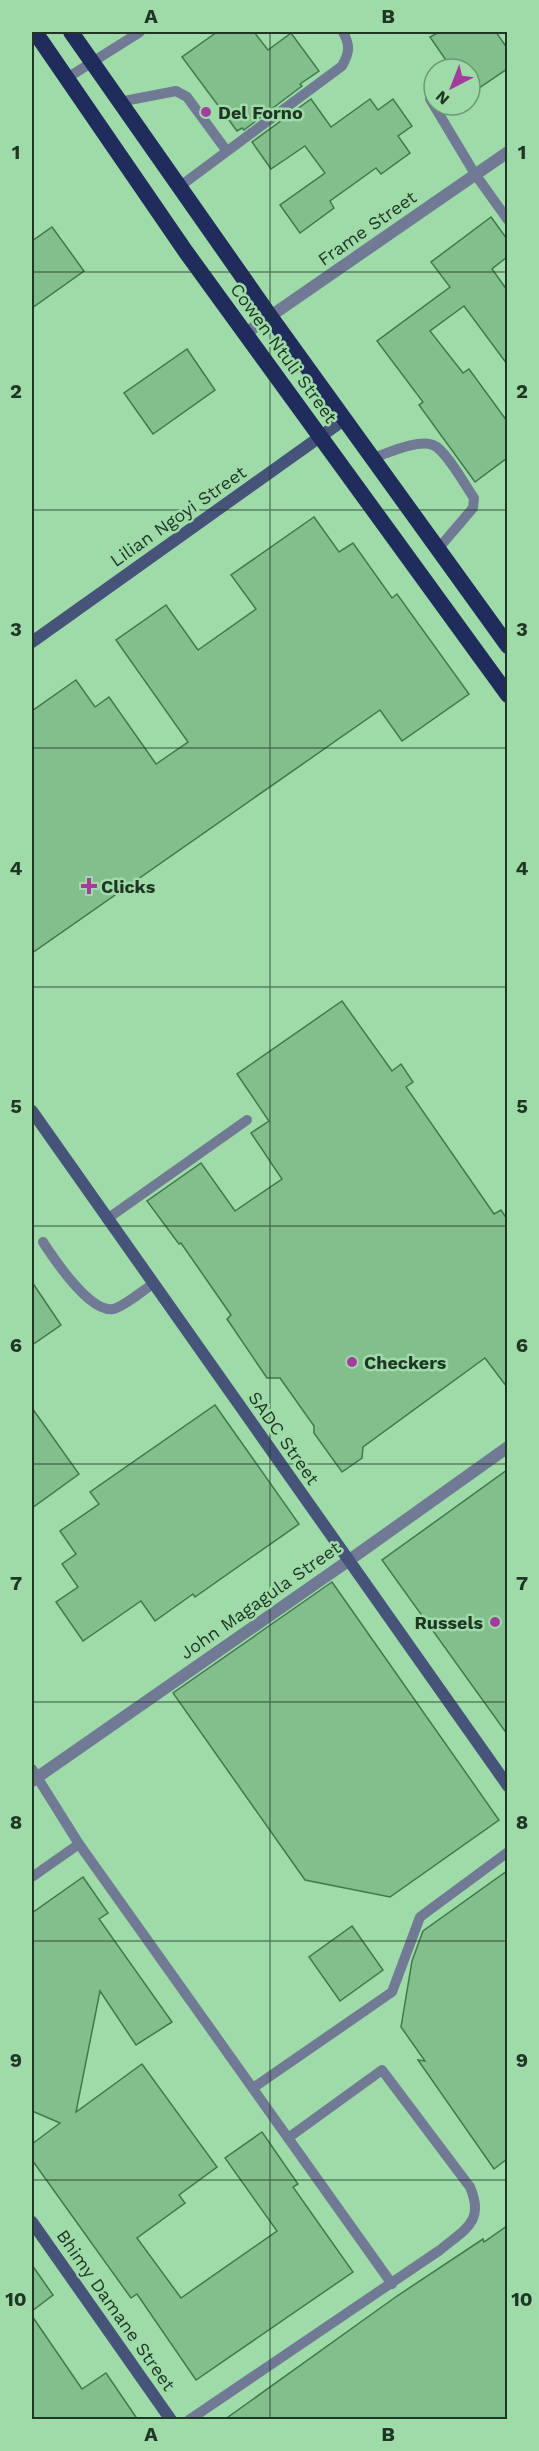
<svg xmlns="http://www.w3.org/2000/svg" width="539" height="2451" font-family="'Work Sans',sans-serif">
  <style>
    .building { fill: #83be8d; stroke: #40794c; stroke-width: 1.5 }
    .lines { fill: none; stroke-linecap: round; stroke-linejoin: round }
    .service { stroke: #717a94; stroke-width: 10 }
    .minor { stroke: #717a94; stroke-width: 12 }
    .tertiary { stroke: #717a94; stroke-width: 12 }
    .secondary { stroke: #475479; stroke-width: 12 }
    .trunk { stroke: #202d5c; stroke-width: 16 }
    .grid { fill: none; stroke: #1e3623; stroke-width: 1.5; stroke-opacity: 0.55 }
    .poi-dot { fill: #a33c9f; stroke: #9fdba9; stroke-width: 2 }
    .labels { text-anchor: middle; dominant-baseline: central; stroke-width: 5; stroke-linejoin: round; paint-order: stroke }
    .poi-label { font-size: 18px; font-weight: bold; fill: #1e3623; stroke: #9fdba9; text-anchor: start }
    .street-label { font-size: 18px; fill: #1e3623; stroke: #9fdba9 }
    .neatline { fill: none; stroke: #1e3623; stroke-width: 2 }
    .grid-label { font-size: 20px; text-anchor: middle; font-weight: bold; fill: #1e3623 }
  </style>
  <rect width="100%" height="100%" fill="#9fdba9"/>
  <g class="building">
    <path d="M217,32H254L268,50L291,33L319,71L300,84L302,86L244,130L242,128L237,131L182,57Z"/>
    <path d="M439,32H496L507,48V69L470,94V69H452L430,37Z"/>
    <path d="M311,99L331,127L370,99L378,110L393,99L412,126L398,136L410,153L381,174L376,168L330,201L334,208L300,233L280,205L325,173L305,146L271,169L252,142Z"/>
    <path d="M491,217L507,239V257L492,269L507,290V364L464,306L430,331L463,373L469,369L507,421V458L475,482L419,405L423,402L377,341L450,287L431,262Z"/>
    <path d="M52,227L84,271L32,308V241Z"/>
    <path d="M187,349L215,390L153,434L124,393Z"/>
    <path d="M314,517L339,552L353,543L392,598L397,594L469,694L402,741L380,710L32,953V711L76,680L95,707L109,697L156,764L188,742L116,640L166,605L198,650L256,609L231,575Z"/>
    <path d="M342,1001L392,1071L401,1064L413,1082L406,1087L494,1214L501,1210L507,1219V1387L485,1358L363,1447L362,1458L342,1472L314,1433V1426L280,1378H267L227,1319L231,1315L181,1243L179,1244L147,1201L201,1163L235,1211L282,1179L251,1133L269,1121L237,1074Z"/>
    <path d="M32,1282L61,1325L32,1345Z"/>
    <path d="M215,1405L299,1524L195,1597L193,1594L155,1621L141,1601L83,1641L56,1602L78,1587L62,1564L76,1554L60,1531L99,1504L90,1492Z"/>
    <path d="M32,1408L79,1474L32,1508Z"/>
    <path d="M507,1470V1734L382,1560Z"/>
    <path d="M332,1582L499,1820L390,1897L305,1880L173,1693Z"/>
    <path d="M507,1871V2159L494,2169L418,2060L425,2061L401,2027L412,1961L423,1931Z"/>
    <path d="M83,1877L108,1913L99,1919L172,2022L136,2045L100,1991L76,2112L142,2064L217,2167L179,2195L185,2203L137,2238L181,2298L277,2231L225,2158L262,2132L298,2184L293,2187L353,2272L196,2380L137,2294L131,2298L32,2160V2144L60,2123L32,2111V1913Z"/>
    <path d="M352,1926L383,1970L340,2001L309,1957Z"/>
    <path d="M507,2226V2420H224L397,2296L483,2239L484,2242Z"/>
    <path d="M32,2265L53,2295L32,2311Z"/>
    <path d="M32,2316L82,2389L106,2373L138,2420H32Z"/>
  </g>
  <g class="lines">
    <g class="service">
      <path d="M67,78L140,32"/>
      <path d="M430,99L475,174L508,220"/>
      <path d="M119,102L176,91L187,97L226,150"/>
      <path d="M179,187L342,66C350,52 350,45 343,32"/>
      <path d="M373,458C388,453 418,439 433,445C446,450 465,485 474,498L473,508L438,549"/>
      <path d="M107,1219L247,1120"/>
      <path d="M43,1242C54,1259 90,1313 113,1309C124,1307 143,1290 153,1284"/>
      <path d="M32,1769L79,1844L392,2284"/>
      <path d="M32,1877L79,1844"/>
      <path d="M253,2088L392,1992L420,1917L508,1852"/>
      <path d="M189,2420L440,2250C465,2229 485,2222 470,2187L382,2070L288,2138"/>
    </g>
    <path class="minor" d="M246,333L508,152"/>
    <path class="tertiary" d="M32,1781L348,1561L508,1447"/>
    <g class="secondary">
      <path d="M32,642L345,419"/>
      <path d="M32,1111L508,1786"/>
      <path d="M32,2222L171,2420"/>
    </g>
    <g class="trunk">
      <path d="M35,32L186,252L508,695"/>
      <path d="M71,32L270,316L508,646"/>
    </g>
  </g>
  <path class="grid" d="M270,32V2420M32,272H508M32,510H508M32,748H508M32,987H508M32,1226H508M32,1464H508M32,1702H508M32,1941H508M32,2180H508"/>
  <g class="poi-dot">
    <circle cx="206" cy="112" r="6"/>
    <path d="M86 877h6v6h6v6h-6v6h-6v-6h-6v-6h6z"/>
    <circle cx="352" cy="1362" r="6"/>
    <circle cx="495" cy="1622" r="6"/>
  </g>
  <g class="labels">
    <g class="poi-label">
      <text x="218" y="112">Del Forno</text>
      <text x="101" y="886">Clicks</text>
      <text x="364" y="1362">Checkers</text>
      <text x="483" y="1622" text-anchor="end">Russels</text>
    </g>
    <g class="street-label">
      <text transform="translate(367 228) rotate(-35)">Frame Street</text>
      <text transform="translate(284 353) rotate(54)">Cowen Ntuli Street</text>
      <text transform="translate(178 516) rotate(-35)">Lilian Ngoyi Street</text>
      <text transform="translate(284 1438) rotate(55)">SADC Street</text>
      <text transform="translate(260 1600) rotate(-35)">John Magagula Street</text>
      <text transform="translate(116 2310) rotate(55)">Bhimy Damane Street</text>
    </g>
  </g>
  <rect width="539" height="2451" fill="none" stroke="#9fdba9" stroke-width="66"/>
  <g transform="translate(452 87) rotate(222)"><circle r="28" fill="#9fdba9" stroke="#6b9973" stroke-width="1.5"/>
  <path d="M0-4.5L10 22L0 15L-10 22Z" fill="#a33c9f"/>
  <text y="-9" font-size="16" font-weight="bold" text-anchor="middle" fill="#1e3623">N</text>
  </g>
  <rect x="33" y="33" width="473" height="2385" class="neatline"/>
  <g class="grid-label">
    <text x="151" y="23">A</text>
    <text x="388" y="23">B</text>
    <text x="16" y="159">1</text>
    <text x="522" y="159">1</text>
    <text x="16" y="398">2</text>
    <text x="522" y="398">2</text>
    <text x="16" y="636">3</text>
    <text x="522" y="636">3</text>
    <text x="16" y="875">4</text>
    <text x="522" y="875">4</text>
    <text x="16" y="1113">5</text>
    <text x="522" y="1113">5</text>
    <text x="16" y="1352">6</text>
    <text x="522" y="1352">6</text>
    <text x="16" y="1590">7</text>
    <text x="522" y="1590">7</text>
    <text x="16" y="1829">8</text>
    <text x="522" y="1829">8</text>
    <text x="16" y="2067">9</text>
    <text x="522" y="2067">9</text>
    <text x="16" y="2306">10</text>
    <text x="522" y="2306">10</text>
    <text x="151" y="2441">A</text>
    <text x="388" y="2441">B</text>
  </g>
</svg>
